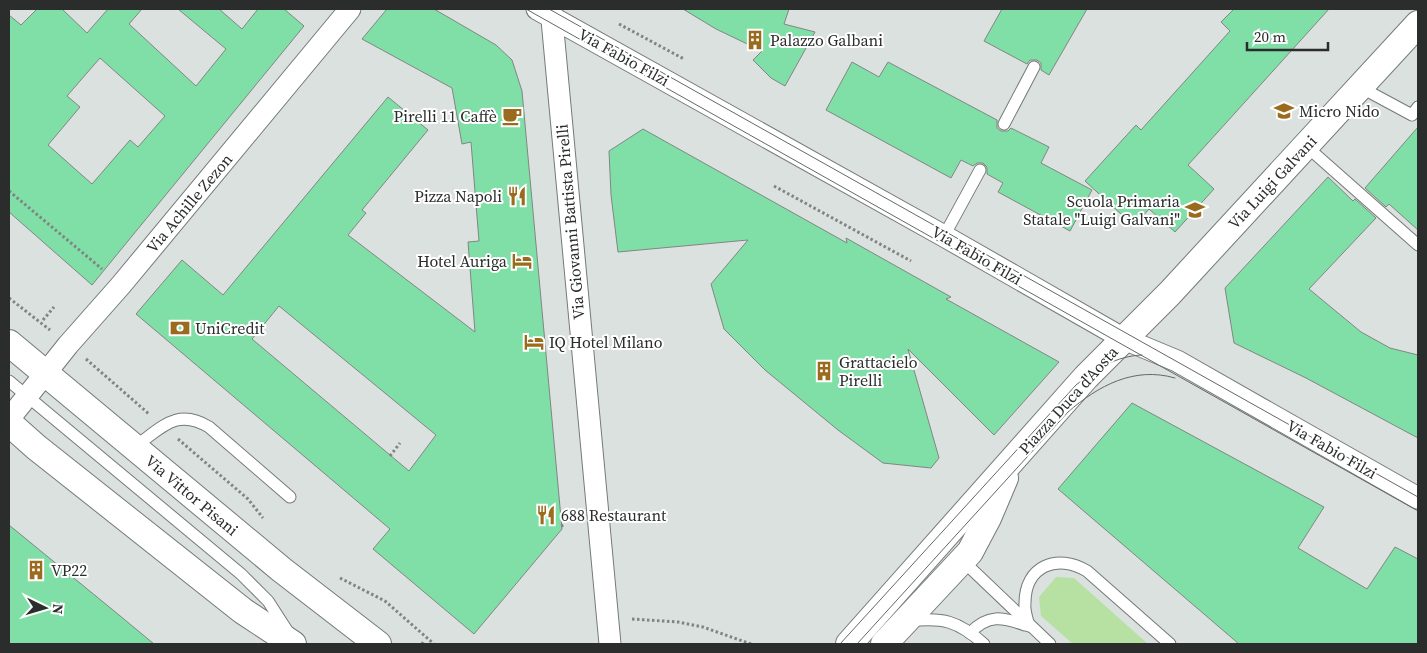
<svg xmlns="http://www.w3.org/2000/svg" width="1427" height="653" font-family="'Source Serif 4',serif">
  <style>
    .green { fill: #b6e1a3 }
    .building { fill: #7fdfa7; stroke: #828683; fill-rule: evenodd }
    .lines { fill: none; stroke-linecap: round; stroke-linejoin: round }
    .service-casing { stroke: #747a78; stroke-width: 13 }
    .minor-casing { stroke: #747a78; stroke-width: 23 }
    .tertiary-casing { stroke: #747a78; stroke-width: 28 }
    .path { stroke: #808483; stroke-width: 3; stroke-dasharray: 2.5 2.5; stroke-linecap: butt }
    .service { stroke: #fff; stroke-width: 11 }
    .minor { stroke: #fff; stroke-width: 21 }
    .tertiary { stroke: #fff; stroke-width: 26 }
    .tram { stroke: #646866; stroke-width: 1 }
    .labels { text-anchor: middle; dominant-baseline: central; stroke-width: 4; stroke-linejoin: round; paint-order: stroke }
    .poi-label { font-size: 16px; fill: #2a2d2c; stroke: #fff; text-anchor: start }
    .street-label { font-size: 16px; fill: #2a2d2c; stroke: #fff }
  </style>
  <rect width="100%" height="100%" fill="#dbe1df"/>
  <path class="green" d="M1056,577L1074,578L1148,644H1073L1041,616L1039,597Z"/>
  <g class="building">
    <path d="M37,9H62L87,33L108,9H142L129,24L196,86L226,49L178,9H219L242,29L258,9H284L304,26L92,285L9,212V15L21,25ZM100,58L165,116L138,147L130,140L92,184L48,145L80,107L67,96Z"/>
    <path d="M387,9H434L496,45L512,60L522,91L562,529L474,634L373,549L390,529L136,314L182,260L223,295L388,97L428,130L362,210L366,213L348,235L475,332L468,242L479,241L471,142L462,144L452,88L362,39ZM279,306L436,435L409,471L252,339Z"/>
    <path d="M683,9H789L784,24L815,32L785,86L771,78L753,60L762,51L716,29Z"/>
    <path d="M1002,9H1087L1049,75L1041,70V63L1037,60H1030L1027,64L984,41Z"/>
    <path d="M1234,9H1329L1188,165L1214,189L1175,232L1149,209L1134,226L1085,181L1136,125L1141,130L1230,31L1221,22Z"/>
    <path d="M852,62L879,77L888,62L997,120V128L1001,131H1008L1011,128L1049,147L1041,163L1092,190L1070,231L998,192L1003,183L987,174V167L983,163H977L973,166L961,160L951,178L826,110Z"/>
    <path d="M1418,127V230L1389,204L1386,207L1365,188Z"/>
    <path d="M643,129L847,243L846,238L951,297L946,299L1059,362L994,435L908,349L939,458L931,468L883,463L838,430L765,370L724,329L711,284L748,240L618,252L611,195L609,151Z"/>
    <path d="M1328,177L1353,201L1355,199L1376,218L1309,289L1361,332L1390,348L1418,355V438L1306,378L1234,343L1225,288Z"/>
    <path d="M1132,403L1324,507L1298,548L1367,589L1395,547L1418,559V644H1239L1058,489Z"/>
    <path d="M9,525L119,615L154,644H9Z"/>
  </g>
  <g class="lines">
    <defs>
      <g id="service">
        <path d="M1360,87L1412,115L1418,107"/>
        <path d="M1004,124L1034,67"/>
        <path d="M1306,146L1418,245"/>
        <path d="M944,236L980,170"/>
        <path d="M9,381L241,574L268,601L288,632"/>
        <path d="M134,447C161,429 176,407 209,427L290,497"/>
        <path d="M963,561L1050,644"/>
        <path d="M909,621C943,617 958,621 984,644"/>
        <path d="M1029,626C1027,618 1024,611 1025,603C1025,566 1057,553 1087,571L1170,644"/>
        <path d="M970,633C988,614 1002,617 1025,625"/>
      </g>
      <g id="minor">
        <path d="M537,9L944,236L1124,339L1177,361L1418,498"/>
        <path d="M551,9L610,644"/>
        <path d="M9,419L68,345L121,285L350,9"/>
      </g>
      <g id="tertiary">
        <path d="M9,343L282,570L378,644"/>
        <path d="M9,423L36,447L243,611L293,644"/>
        <path d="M849,644L1086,377L1170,293L1418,24"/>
        <path d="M884,644L970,552L988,518L1005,478"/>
      </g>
    </defs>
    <use href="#service" class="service-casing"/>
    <use href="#minor" class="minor-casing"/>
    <use href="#tertiary" class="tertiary-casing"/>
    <g class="path">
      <path d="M619,24L684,59"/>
      <path d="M774,186L911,261"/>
      <path d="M9,191L102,269"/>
      <path d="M9,298L50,330"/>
      <path d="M43,320L54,307"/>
      <path d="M86,359L149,414"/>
      <path d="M178,439L248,499L263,518"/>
      <path d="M390,456L400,443"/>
      <path d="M561,526L565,525"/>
      <path d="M340,578L385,601L434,644"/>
      <path d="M632,619L678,622L703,627L751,644"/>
      <path d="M422,644L423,642"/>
    </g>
    <use href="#service" class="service"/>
    <use href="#minor" class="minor"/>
    <use href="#tertiary" class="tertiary"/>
    <g class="tram">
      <path d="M526,9L1418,511"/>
      <path d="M549,9L1418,497"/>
      <path d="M840,644L1076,385C1096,369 1116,356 1142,355"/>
      <path d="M857,644L1068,412C1098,386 1134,366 1175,378"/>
    </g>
  </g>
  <defs>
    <symbol id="building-bare" viewBox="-9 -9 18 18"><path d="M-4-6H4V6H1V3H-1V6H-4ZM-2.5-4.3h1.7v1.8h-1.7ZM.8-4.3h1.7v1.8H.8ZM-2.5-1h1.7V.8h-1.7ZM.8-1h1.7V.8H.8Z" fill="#9b6b1d" stroke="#fff" stroke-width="2.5" paint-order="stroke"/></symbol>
    <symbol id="school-bare" viewBox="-9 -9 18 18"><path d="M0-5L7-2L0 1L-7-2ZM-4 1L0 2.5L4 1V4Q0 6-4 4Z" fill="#9b6b1d" stroke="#fff" stroke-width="2.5" paint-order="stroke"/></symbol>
    <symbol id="cafe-bare" viewBox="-9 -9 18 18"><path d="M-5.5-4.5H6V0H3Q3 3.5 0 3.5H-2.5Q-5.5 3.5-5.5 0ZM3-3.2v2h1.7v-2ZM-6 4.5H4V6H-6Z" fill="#9b6b1d" stroke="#fff" stroke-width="2.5" paint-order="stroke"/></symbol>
    <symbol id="restaurant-bare" viewBox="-9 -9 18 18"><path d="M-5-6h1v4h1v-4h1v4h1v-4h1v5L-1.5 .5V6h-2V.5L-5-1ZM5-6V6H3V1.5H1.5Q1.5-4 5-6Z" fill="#9b6b1d" stroke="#fff" stroke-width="2.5" paint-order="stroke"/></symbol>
    <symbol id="hotel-bare" viewBox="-9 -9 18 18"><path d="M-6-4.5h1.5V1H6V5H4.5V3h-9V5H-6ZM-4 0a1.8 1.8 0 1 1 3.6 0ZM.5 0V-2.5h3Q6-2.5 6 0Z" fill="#9b6b1d" stroke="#fff" stroke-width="2.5" paint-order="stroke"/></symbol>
    <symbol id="bank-bare" viewBox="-9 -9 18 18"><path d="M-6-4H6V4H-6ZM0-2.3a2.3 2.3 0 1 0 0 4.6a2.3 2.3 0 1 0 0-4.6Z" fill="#9b6b1d" stroke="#fff" stroke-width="2.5" paint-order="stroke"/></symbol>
  </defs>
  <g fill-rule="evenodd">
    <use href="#building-bare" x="741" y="26" width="28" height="28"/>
    <use href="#school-bare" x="1270" y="97" width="28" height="28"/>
    <use href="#cafe-bare" x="498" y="102" width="28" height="28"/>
    <use href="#restaurant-bare" x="503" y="182" width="28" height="28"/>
    <use href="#school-bare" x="1181" y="196" width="28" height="28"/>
    <use href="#hotel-bare" x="508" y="247" width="28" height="28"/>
    <use href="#bank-bare" x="166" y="314" width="28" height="28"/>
    <use href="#hotel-bare" x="520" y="328" width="28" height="28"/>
    <use href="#building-bare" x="810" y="357" width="28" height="28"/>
    <use href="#restaurant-bare" x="532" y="501" width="28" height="28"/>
    <use href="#building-bare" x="22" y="556" width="28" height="28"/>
  </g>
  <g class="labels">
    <g class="poi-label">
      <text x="770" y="40">Palazzo Galbani</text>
      <text x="1299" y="111">Micro Nido</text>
      <text x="497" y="116" text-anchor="end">Pirelli 11 Caffè</text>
      <text x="502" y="196" text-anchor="end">Pizza Napoli</text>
      <text x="1180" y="201" text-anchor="end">Scuola Primaria<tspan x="1180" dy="18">Statale "Luigi Galvani"</tspan></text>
      <text x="507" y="261" text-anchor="end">Hotel Auriga</text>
      <text x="195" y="328">UniCredit</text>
      <text x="549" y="342">IQ Hotel Milano</text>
      <text x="839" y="362">Grattacielo<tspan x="839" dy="18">Pirelli</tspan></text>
      <text x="561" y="515">688 Restaurant</text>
      <text x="51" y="570">VP22</text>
    </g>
    <g class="street-label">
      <text transform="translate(624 57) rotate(29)">Via Fabio Filzi</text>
      <text transform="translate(1272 182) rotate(-47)">Via Luigi Galvani</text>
      <text transform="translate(189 203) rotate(-50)">Via Achille Zezon</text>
      <text transform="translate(570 222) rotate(-95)">Via Giovanni Battista Pirelli</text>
      <text transform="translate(977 255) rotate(30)">Via Fabio Filzi</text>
      <text transform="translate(1068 400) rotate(-48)">Piazza Duca d'Aosta</text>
      <text transform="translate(1332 449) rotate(30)">Via Fabio Filzi</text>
      <text transform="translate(192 495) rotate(40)">Via Vittor Pisani</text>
    </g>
  </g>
  <rect width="1427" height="653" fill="none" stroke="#2a2d2c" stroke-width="20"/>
  <g transform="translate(45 608) rotate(95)" stroke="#ffffff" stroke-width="4" paint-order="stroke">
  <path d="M0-4L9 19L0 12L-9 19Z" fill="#2a2d2c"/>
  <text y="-8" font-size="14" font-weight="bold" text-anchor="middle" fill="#2a2d2c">N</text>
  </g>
  <path d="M1247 42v8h81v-8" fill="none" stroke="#2a2d2c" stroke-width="2.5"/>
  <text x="1254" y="42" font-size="15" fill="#2a2d2c" stroke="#ffffff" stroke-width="4" paint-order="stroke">20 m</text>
</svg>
